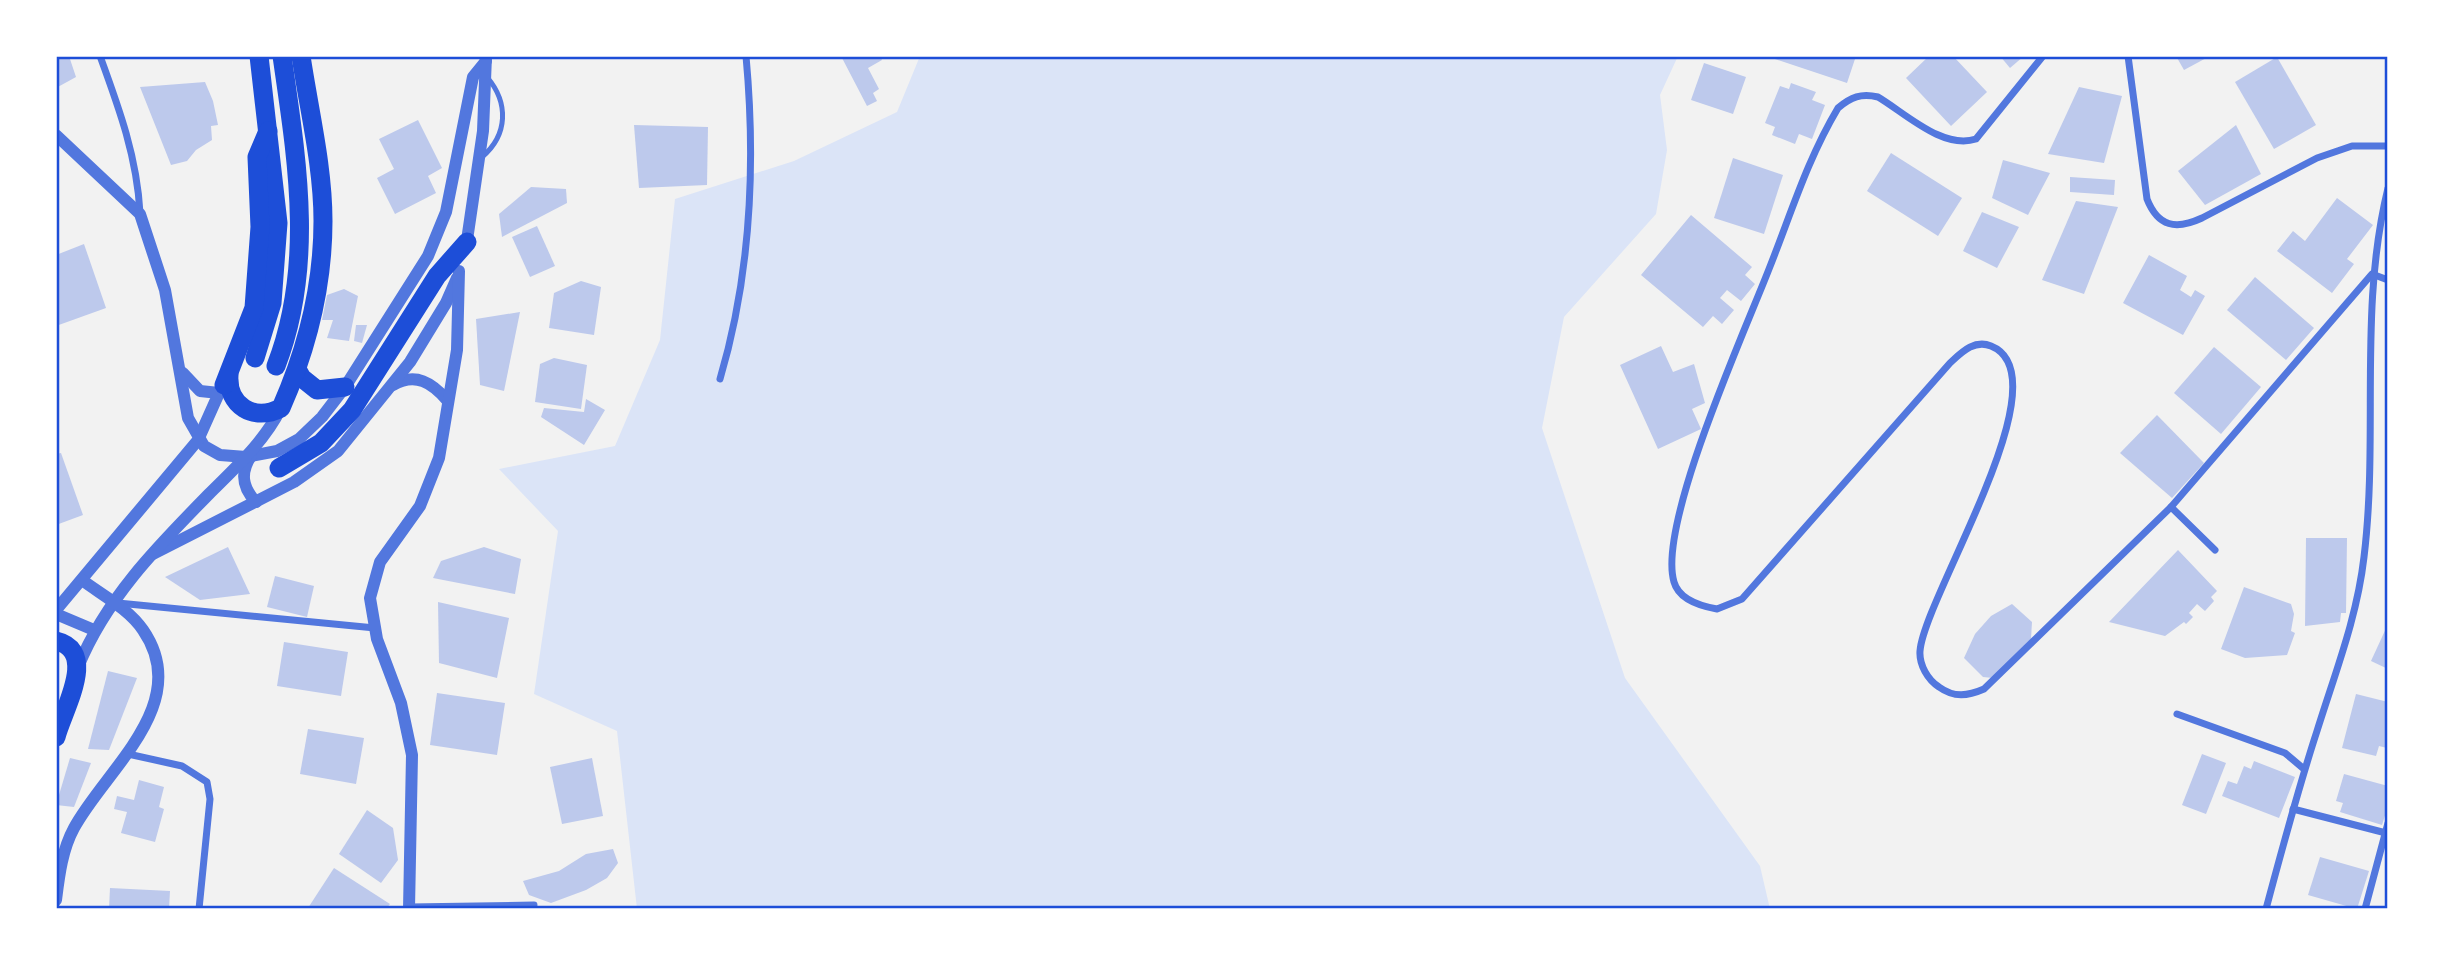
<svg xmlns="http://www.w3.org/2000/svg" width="2444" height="965" font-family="'Playfair Display',serif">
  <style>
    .green { fill: #dbe4f7 }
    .building { fill: #bdc9ec }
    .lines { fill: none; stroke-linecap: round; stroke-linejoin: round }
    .service { stroke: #5277de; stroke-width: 5 }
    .minor { stroke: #5277de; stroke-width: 7 }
    .tertiary { stroke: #5277de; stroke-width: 12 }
    .trunk { stroke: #1d4ed8; stroke-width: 19 }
    .neatline { fill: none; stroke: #1d4ed8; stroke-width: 2.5 }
  </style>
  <rect width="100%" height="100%" fill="#f2f2f2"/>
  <path class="green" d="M920,56H1678L1660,95L1667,150L1656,214L1564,317L1542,428L1625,678L1760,866L1770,909H637L617,731L534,694L558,531L499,469L615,446L660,340L675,199L794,161L897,112Z"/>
  <g class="building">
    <path d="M56,56H69L76,77L56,88Z"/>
    <path d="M841,56H880L882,60L868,68L879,89L873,93L877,101L867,106Z"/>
    <path d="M1766,56H1856L1847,83Z"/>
    <path d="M1929,56H1953L1987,92L1951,126L1906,78Z"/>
    <path d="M2000,56H2024L2010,68Z"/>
    <path d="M2176,56H2210L2184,70Z"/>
    <path d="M2277,57L2316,125L2274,149L2235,82Z"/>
    <path d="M1704,63L1746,77L1733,114L1691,100Z"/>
    <path d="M205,82L213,101L218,125L211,126L212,140L196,150L187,161L171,165L140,87Z"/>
    <path d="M1791,83L1816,92L1812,100L1825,105L1812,139L1799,134L1795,144L1772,135L1775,127L1765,123L1780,86L1789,89Z"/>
    <path d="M2079,87L2122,96L2104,163L2048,154Z"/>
    <path d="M418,120L442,168L428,176L436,193L395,214L377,178L394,169L379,139Z"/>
    <path d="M634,125L708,127L707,185L639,188Z"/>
    <path d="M2236,125L2261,174L2205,205L2178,171Z"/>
    <path d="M1891,153L1962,198L1938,236L1867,191Z"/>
    <path d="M1733,158L1783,175L1764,234L1714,218Z"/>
    <path d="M2003,160L2050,173L2028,215L1992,198Z"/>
    <path d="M2070,177L2115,180L2114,195L2070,192Z"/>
    <path d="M531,187L566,189L567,203L502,237L499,214Z"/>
    <path d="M2337,198L2373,225L2347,259L2354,264L2332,293L2277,251L2293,231L2305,241Z"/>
    <path d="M2076,201L2118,207L2084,294L2042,280Z"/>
    <path d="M1982,212L2019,227L1997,268L1963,251Z"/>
    <path d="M1691,215L1752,267L1745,275L1755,284L1741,301L1727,290L1720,298L1734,310L1722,324L1713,316L1703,327L1641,275Z"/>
    <path d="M537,226L555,266L530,277L512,237Z"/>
    <path d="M84,244L106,308L56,326V255Z"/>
    <path d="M2149,255L2187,276L2180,290L2191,297L2195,290L2205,296L2183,335L2123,303Z"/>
    <path d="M2255,277L2314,328L2286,360L2227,310Z"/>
    <path d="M581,281L601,287L594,335L549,328L554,293Z"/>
    <path d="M344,289L358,296L349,341L327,338L333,320H322L327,295Z"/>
    <path d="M520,312L504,391L480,385L476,319Z"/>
    <path d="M356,325H367L362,343L354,341Z"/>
    <path d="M1661,346L1673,372L1694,364L1705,403L1692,409L1701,429L1658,449L1620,365Z"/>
    <path d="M2214,347L2261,387L2221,434L2174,393Z"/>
    <path d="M554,358L587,365L581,409L535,402L540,364Z"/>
    <path d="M586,399L605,410L584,445L541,417L544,408L584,412Z"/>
    <path d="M2157,415L2204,463L2172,498L2120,453Z"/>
    <path d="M61,453L83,515L56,525V454Z"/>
    <path d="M2306,538H2347L2346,613H2341L2340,622L2305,626Z"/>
    <path d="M228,547L250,594L200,600L165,577Z"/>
    <path d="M484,547L521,559L515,594L433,578L441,561Z"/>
    <path d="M2178,550L2217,591L2211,597L2214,601L2205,611L2197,604L2189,613L2193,617L2186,624L2184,622L2165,636L2109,622Z"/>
    <path d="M275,576L314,586L307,617L267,607Z"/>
    <path d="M2244,587L2291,604L2294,614L2291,631L2295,633L2287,655L2245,658L2221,649Z"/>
    <path d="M438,602L509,618L497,678L439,663Z"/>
    <path d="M2012,604L2032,622L2031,639L1993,678L1983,677L1964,658L1975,634L1991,616Z"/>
    <path d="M2388,624V669L2371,661Z"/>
    <path d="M284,642L348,652L341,696L277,686Z"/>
    <path d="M108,671L137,678L109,750L88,749Z"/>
    <path d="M437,693L505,703L497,755L430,745Z"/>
    <path d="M2356,694L2388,702V743L2387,748L2379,746L2376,756L2342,748Z"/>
    <path d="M308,729L364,738L356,784L300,774Z"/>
    <path d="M2202,754L2226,763L2206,814L2182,805Z"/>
    <path d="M70,758L91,763L74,807L56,805Z"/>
    <path d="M592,758L603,816L562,824L550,767Z"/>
    <path d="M2254,761L2295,777L2279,818L2222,796L2228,781L2237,784L2244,766L2251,769Z"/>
    <path d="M2344,774L2388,786V806L2382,825L2340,812L2343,803L2336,801Z"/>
    <path d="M139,780L164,787L159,807L164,809L155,842L121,833L127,812L114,809L117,796L134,800Z"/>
    <path d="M367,810L393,828L398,860L381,883L339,854Z"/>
    <path d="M613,849L618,863L607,878L586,890L551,903L529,895L523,881L559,871L586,854Z"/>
    <path d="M2320,857L2369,871L2357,909L2308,895Z"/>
    <path d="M334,868L390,904L386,909L308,908Z"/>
    <path d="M110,888L170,891L169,909H109Z"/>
  </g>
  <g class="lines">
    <path class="service" d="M482,157C508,135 509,103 487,77"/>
    <g class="minor">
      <path d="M100,56C119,108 137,157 140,213"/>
      <path d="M2043,56L1976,139C1943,150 1905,113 1878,97C1861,93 1851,97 1838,108C1807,160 1791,214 1769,269C1745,331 1657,525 1674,582C1679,600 1700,606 1717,609L1742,599L1950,363C1961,353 1974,339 1991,346C2066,376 1924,597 1920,651C1919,665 1928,680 1939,687C1954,698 1968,696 1984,689L2171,507L2372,274L2388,280"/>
      <path d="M2128,56L2147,199C2158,227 2176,230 2202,218L2317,158L2352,146H2388"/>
      <path d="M720,379C751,274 756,165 746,56"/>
      <path d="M2171,507L2215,550"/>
      <path d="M118,603L375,628"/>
      <path d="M2177,714L2285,753L2304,769"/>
      <path d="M128,754L182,766L207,782L210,799L199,909"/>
      <path d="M2293,809L2386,833"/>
      <path d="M409,907L534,905"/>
      <path d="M2266,909C2282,849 2298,789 2317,731C2335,673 2357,618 2364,557C2379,434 2358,310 2388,188"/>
      <path d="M2365,909L2388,823"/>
    </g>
    <g class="tertiary">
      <path d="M56,135L140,214L165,290L188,418L204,446L220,455L246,457L277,451L299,439L322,417L345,387L428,256L446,212L473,77L486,61"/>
      <path d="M466,247L483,131L486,56"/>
      <path d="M393,385C416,372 432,383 447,400"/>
      <path d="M251,456C240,473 242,487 256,502"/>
      <path d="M153,554L294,482L338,451L410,362L446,303L457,278"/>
      <path d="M56,610L198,440L219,393L200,391L183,373"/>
      <path d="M56,614L94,630"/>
      <path d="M78,667C106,598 158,546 209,494C236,467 264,442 281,408"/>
      <path d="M56,900C59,876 62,850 74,828C105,770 194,704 143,630C129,609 102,595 82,580"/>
      <path d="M409,909L412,755L401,703L377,639L370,598L380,562L420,506L439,458L457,350L459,271"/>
    </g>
    <g class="trunk">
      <path d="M255,358L272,303L278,223L259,56"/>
      <path d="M276,366C315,265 297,160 282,56"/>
      <path d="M297,369L302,378L317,390L345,387"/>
      <path d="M229,375C227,406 254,422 281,408C307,349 323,286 323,221C323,166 309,110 301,56"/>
      <path d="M224,385L254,308L260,227L257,157L268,131"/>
      <path d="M279,468L321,443L352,410L437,276L467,242"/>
      <path d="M56,641C99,651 63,710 56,737"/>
    </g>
  </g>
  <rect width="2444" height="965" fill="none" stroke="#ffffff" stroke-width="116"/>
  <rect x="58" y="58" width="2328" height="849" class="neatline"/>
</svg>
